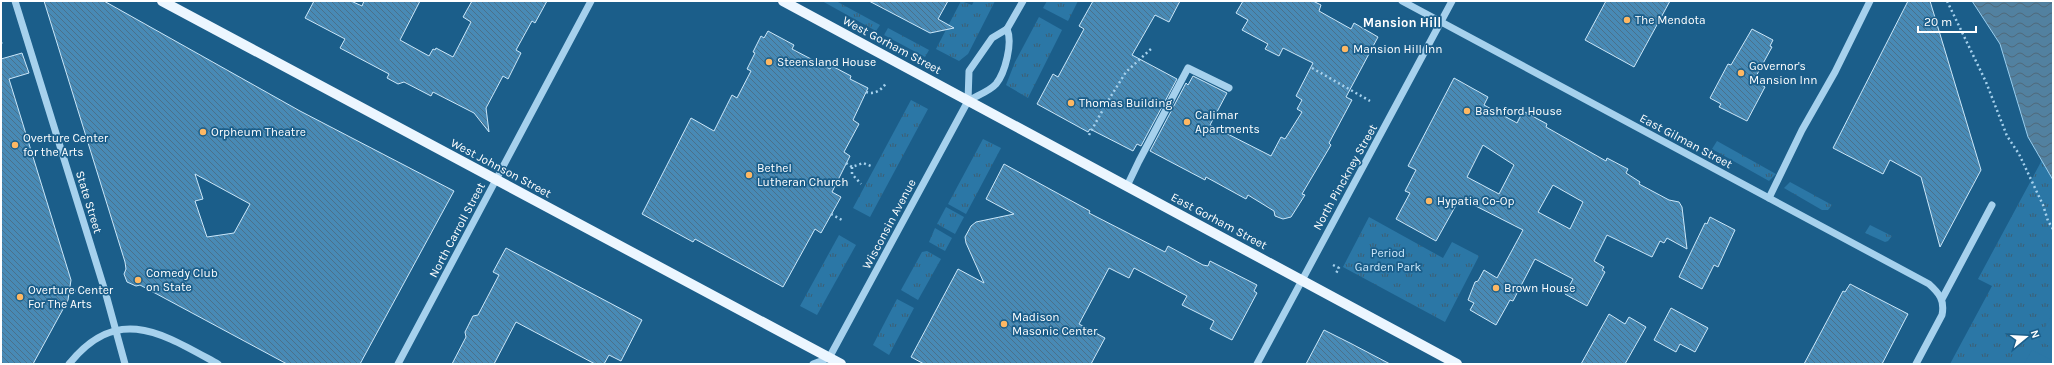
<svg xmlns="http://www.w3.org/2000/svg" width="2054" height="365" font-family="Karla,sans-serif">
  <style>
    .grass { fill: url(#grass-tufts) }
    .pitch { fill: #2b77a6 }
    .water { fill: url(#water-waves); stroke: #99ceef }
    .building { fill: url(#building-back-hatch); stroke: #cbe7f9; fill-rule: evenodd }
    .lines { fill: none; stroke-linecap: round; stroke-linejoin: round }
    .path { stroke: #a6d1ed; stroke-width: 2.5; stroke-dasharray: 2 3; stroke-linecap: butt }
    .minor { stroke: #a6d1ed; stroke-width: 7 }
    .major { stroke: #ecf6ff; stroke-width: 10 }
    .poi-dot { fill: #feb863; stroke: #1b5e8a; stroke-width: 1.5 }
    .labels { text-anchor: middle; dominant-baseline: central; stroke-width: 3.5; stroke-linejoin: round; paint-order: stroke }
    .poi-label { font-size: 12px; fill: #fff; stroke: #1b5e8a; text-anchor: start }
    .street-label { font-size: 12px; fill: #fff; stroke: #1b5e8a }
    .park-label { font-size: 12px; fill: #cbe7f9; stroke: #1b5e8a }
    .neighbourhood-label { font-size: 13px; font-weight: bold; fill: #fff; stroke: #1b5e8a }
  </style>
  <defs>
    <pattern id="grass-tufts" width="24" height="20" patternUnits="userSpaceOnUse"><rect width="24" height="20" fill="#2b77a6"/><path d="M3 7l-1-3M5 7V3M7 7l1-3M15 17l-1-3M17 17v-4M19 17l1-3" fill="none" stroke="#3d5f74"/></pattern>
    <pattern id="water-waves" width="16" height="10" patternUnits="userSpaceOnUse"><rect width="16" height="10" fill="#5281a0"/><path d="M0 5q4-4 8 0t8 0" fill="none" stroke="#4f697a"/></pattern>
    <pattern id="building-back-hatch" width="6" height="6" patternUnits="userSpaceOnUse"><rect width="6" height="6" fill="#488ab5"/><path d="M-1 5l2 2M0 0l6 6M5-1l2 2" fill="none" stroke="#4a718b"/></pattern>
  </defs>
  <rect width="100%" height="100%" fill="#1b5e8a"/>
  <g class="grass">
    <path d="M822,1H836L880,25L876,31Z"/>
    <path d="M961,1L972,5L974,1H995L968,54L959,61L936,49Z"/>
    <path d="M1047,1H1078L1068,21L1043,8Z"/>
    <path d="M1039,17L1062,30L1028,98L1006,85L1015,62Z"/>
    <path d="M888,28L929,50L925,57L884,35Z"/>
    <path d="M911,100L928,109L870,217L853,208Z"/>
    <path d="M983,139L1001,148L966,214L948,204Z"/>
    <path d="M1717,141L1776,174L1769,181L1712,149Z"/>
    <path d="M2042,160L2053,180V364H1950L1992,286L1978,279Z"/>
    <path d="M1790,182L1832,205L1828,210H1822L1784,188Z"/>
    <path d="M946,207L964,217L955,234L937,224Z"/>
    <path d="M1369,217L1443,258L1452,242L1479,256L1445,322L1343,267Z"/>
    <path d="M1870,225L1892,236L1888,241L1885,242L1865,233Z"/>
    <path d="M935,228L952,238L945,251L929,242Z"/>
    <path d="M839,235L856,245L817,315L800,306Z"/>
    <path d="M927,251L941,259L918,300L901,290L922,252Z"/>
    <path d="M897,299L914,308L889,355L873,345Z"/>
  </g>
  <g class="pitch">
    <path d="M2053,313V348L2038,340Z"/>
    <path d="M2032,350L2053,361V364H2024Z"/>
  </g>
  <path class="water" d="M1972,1H2053V180L2028,137L2000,44Z"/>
  <g class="building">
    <path d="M44,1H104L300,111L454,191L360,364H287L140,285L136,286L127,282L124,274L126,269L125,262ZM195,174L250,204L234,233L207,237L195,201L203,199Z"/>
    <path d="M314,1H351L362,6L364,1H420L400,40L429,56L433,49L435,50L436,48L453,57L471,22L463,17L472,1H547L535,23L532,21L516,50L521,53L508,79L503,76L486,108L489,132L474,113L433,92L431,96L404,82L398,84L387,78L389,74L340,48L345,39L305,18Z"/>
    <path d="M869,1H948L938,19L954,28L930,33Z"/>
    <path d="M1093,1H1180L1169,22L1155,15L1132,55L1177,79L1141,146L1137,144L1133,151L1090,129L1088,132L1037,104L1053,74L1058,77L1084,29L1079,26Z"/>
    <path d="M1243,1H1313L1321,5L1319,11L1351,29L1354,23L1378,37L1346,97L1352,100L1329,143L1331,145L1302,194L1305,195L1291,217L1283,219L1275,216L1274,211L1248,195L1246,199L1206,177L1205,180L1150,151L1186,83L1188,85L1193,76L1227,93L1210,125L1271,156L1281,137L1285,139L1302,112L1297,109L1302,100L1296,96L1313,63L1283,48L1279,56L1265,49L1268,44L1242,30L1248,20L1236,13Z"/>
    <path d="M1606,1H1670L1634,67L1585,40Z"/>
    <path d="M1908,1H1930L1981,170L1940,247L1921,177L1890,160L1883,174L1833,148Z"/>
    <path d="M1752,29L1773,40L1770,46L1772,47L1754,80L1765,87L1747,121L1719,107L1721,104L1710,98L1728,64L1731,65Z"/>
    <path d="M768,31L794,45L792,49L830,69L832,66L851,76L850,79L868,88L853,120L859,124L844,152L850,156L832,192L841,197L821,233L815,229L783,287L695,239L693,242L642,214L691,118L714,131L732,95L737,98L751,71L747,69L755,53L753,52L761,36L764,38Z"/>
    <path d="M22,53L29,73L9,79L71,280L68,300L33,364H1V59Z"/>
    <path d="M1454,78L1488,97L1484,105L1517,123L1523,111L1547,124L1546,127L1606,161L1607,158L1628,169L1626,173L1640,182L1639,184L1669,200L1679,202L1682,207L1687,249L1667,238L1664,243L1660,241L1652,257L1607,235L1594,261L1604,267L1602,270L1605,272L1587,306L1565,294L1573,279L1535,259L1513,301L1510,300L1496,325L1470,310L1474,303L1468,300L1475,282L1478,281L1484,270L1497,278L1523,230L1460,198L1436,241L1396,219L1410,193L1405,191L1416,170L1408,166ZM1483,145L1514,165L1499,194L1467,177ZM1553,185L1583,202L1570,229L1538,212Z"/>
    <path d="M1004,164L1090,211L1089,213L1165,252L1168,246L1203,265L1208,266L1210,261L1257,285L1254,291L1257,293L1232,340L1210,329L1214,321L1182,305L1187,296L1134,268L1129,278L1109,268L1079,324L1105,338L1091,364H924L911,357L958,269L984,283L966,243L965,237L971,226L976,222L1014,214L986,199Z"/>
    <path d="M1710,217L1735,230L1718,267L1714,265L1702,289L1679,277L1705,223L1707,224Z"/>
    <path d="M506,248L642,320L621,361L609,355L604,364H595L516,322L494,364H452L466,337L465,332L473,316L478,315L499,275L493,272Z"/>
    <path d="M1850,284L1908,314L1882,364H1804L1843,291L1845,292Z"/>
    <path d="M1671,308L1708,328L1695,352L1680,344L1676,352L1654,340Z"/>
    <path d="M1609,314L1625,324L1629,317L1646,327L1625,364H1581Z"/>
    <path d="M1324,330L1350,343L1390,364H1306Z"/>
  </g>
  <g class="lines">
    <g class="path">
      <path d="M1947,1L1986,82L2007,136L2019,154L2043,205L2048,221L2053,229"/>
      <path d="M1,43L2,42"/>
      <path d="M1312,68L1370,101"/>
      <path d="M866,92C874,95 882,90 886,83"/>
      <path d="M1089,135L1106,104L1126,72L1152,48"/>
      <path d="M846,163L852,167L863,163L871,166"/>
      <path d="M852,167V174L861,184"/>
      <path d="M831,214L842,220"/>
      <path d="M1333,265L1339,268L1335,275"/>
      <path d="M69,290L77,291"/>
    </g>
    <g class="minor">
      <path d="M15,1L105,291L125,364"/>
      <path d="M1402,1L1929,284C1939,293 1945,300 1942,315L1916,364"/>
      <path d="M968,101C976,96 990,91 996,84C1005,73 1013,43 1007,29"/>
      <path d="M1127,186L1139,161L1188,68L1229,88"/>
      <path d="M1769,198L1802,130L1835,72L1870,1"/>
      <path d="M1942,299L1992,205"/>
      <path d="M69,364C118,303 163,334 218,364"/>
      <path d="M398,364L591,1"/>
      <path d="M813,364L829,358L968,101L969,71L992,38L1007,29L1023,1"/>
      <path d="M1257,364L1452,1"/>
    </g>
    <g class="major">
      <path d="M162,1L841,364"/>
      <path d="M783,1L1457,364"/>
    </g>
  </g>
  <g class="poi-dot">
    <circle cx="1627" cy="20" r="4"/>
    <circle cx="1345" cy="49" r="4"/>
    <circle cx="769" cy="62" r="4"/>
    <circle cx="1741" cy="73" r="4"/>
    <circle cx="1071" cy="103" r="4"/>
    <circle cx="1467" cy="111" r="4"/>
    <circle cx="1187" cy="122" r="4"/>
    <circle cx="203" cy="132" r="4"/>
    <circle cx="15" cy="145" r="4"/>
    <circle cx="749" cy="175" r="4"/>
    <circle cx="1429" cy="201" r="4"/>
    <circle cx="138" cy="280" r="4"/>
    <circle cx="1496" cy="288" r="4"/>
    <circle cx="20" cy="297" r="4"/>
    <circle cx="1004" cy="324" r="4"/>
  </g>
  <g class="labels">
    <g class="poi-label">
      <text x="1635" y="20">The Mendota</text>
      <text x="1353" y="49">Mansion Hill Inn</text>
      <text x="777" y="62">Steensland House</text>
      <text x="1749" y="66">Governor's<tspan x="1749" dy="14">Mansion Inn</tspan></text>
      <text x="1079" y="103">Thomas Building</text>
      <text x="1475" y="111">Bashford House</text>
      <text x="1195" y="115">Calimar<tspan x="1195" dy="14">Apartments</tspan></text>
      <text x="211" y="132">Orpheum Theatre</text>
      <text x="23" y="138">Overture Center<tspan x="23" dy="14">for the Arts</tspan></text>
      <text x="757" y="168">Bethel<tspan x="757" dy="14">Lutheran Church</tspan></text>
      <text x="1437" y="201">Hypatia Co-Op</text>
      <text x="146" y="273">Comedy Club<tspan x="146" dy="14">on State</tspan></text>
      <text x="1504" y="288">Brown House</text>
      <text x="28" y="290">Overture Center<tspan x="28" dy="14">For The Arts</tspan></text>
      <text x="1012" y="317">Madison<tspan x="1012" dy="14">Masonic Center</tspan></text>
    </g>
    <g class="street-label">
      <text transform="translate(892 45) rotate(28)">West Gorham Street</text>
      <text transform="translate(1686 141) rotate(28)">East Gilman Street</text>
      <text transform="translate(501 168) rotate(28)">West Johnson Street</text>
      <text transform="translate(1345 177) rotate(-61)">North Pinckney Street</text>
      <text transform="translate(89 202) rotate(73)">State Street</text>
      <text transform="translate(1219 221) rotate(28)">East Gorham Street</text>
      <text transform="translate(889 224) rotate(-62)">Wisconsin Avenue</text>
      <text transform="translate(457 230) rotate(-62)">North Carroll Street</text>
    </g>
    <g class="park-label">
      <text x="1388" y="253">Period<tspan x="1388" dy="14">Garden Park</tspan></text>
    </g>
    <g class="neighbourhood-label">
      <text x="1402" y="22">Mansion Hill</text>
    </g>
  </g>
  <rect width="2054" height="365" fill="none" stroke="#ffffff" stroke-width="4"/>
  <g transform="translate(2026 337) rotate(72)" stroke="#1b5e8a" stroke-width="3" paint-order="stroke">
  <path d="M0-3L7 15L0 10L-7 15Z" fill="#ffffff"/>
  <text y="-6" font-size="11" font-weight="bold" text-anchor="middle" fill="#ffffff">N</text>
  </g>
  <path d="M1918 26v6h58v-6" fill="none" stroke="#ffffff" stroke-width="2"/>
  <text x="1924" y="26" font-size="12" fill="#ffffff" stroke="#1b5e8a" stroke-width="3" paint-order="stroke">20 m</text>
</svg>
